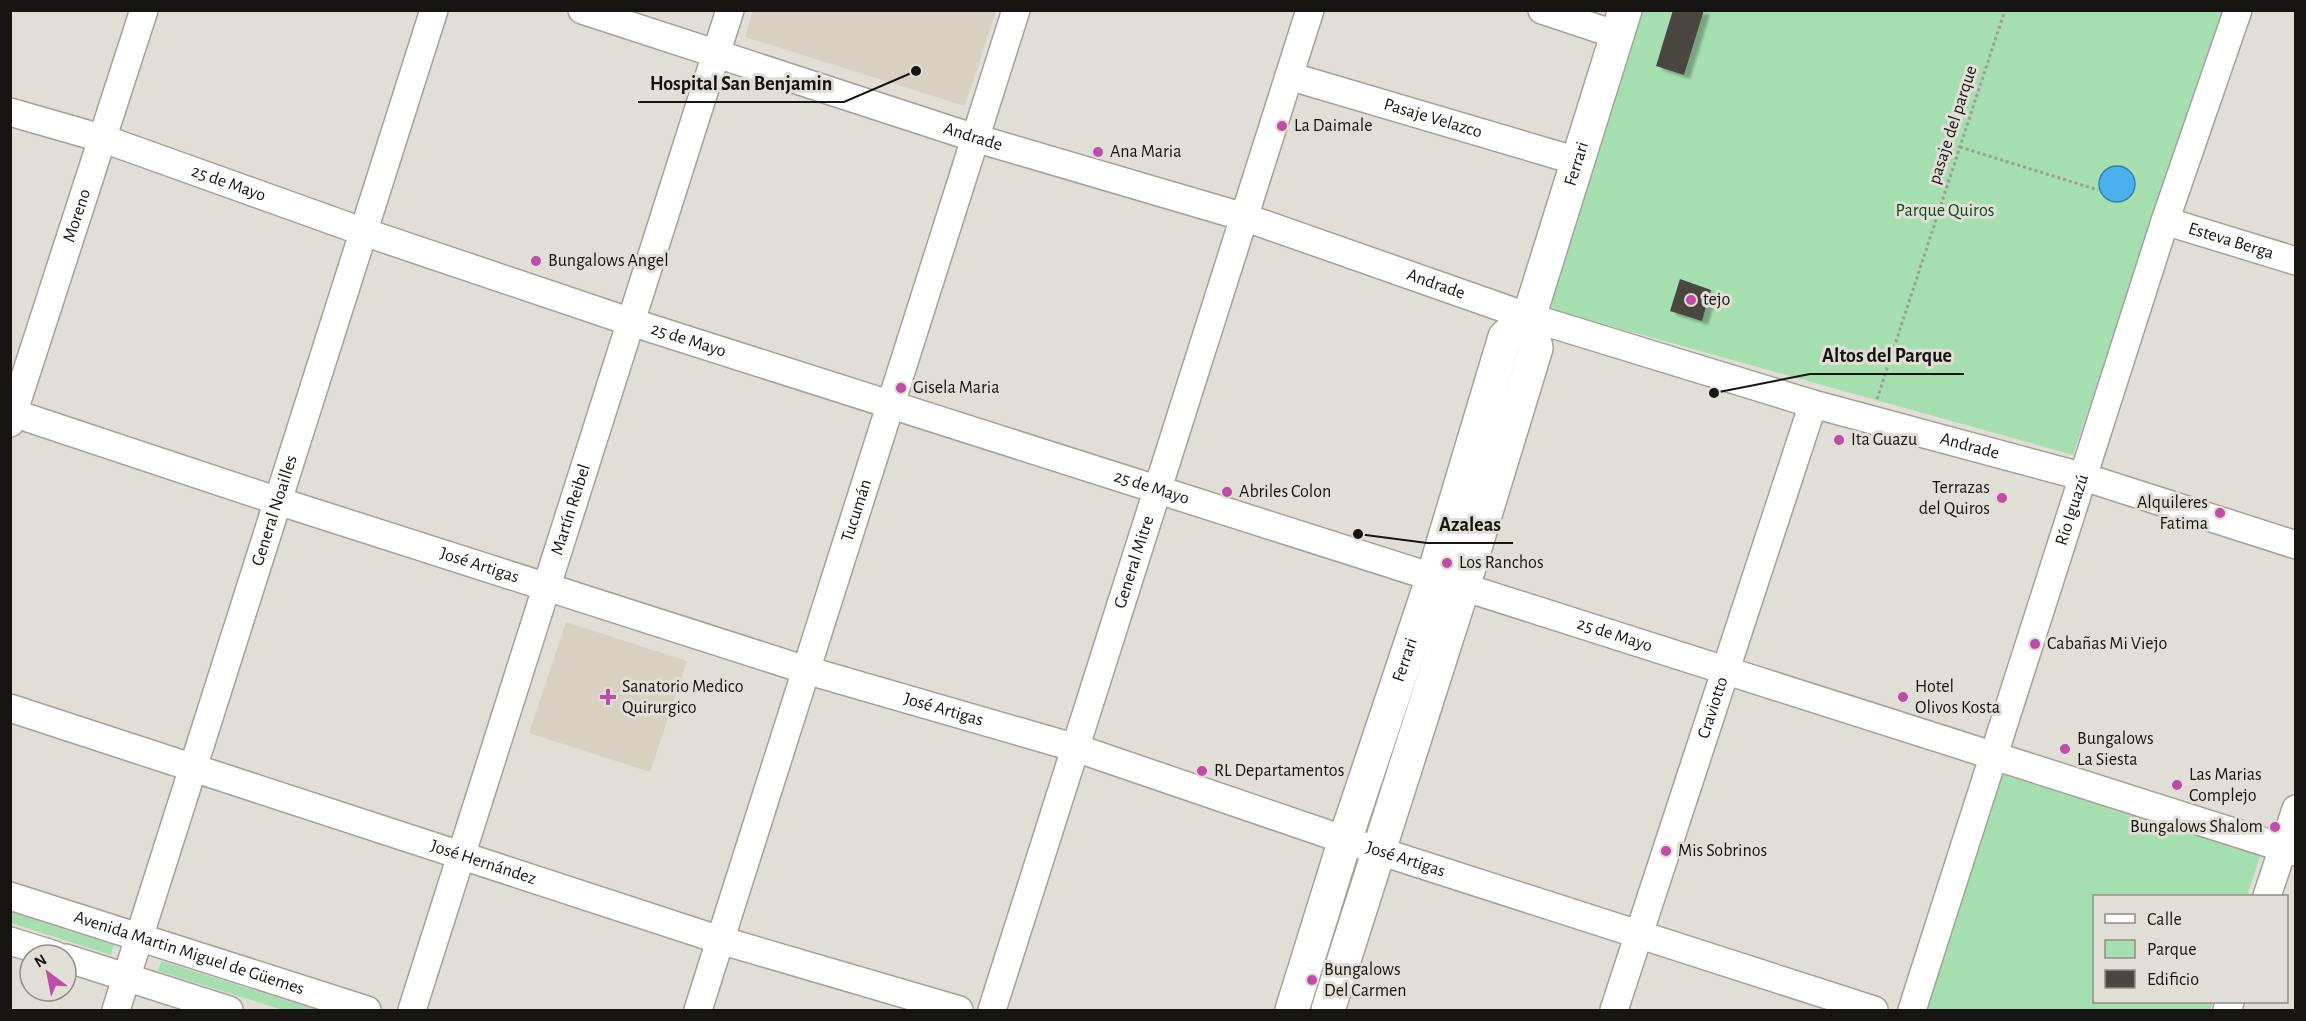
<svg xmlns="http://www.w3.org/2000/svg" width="2306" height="1021" font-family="'Alegreya Sans',sans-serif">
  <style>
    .built { fill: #d7d1c2 }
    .green { fill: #a5dfaf }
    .water { fill: #47b0ed; stroke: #3882ab; stroke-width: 1.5 }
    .building { fill: #4a4740; filter: url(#shadow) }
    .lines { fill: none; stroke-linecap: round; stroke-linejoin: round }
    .minor-casing { stroke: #a4a199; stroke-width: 30 }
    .major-casing { stroke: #a4a199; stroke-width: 36 }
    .path { stroke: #9f9c96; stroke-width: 3; stroke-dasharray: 3 3; stroke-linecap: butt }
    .minor { stroke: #fff; stroke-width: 27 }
    .major { stroke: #fff; stroke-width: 33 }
    .poi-dot { fill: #be4ca8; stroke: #e1ded6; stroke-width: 2 }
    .labels { text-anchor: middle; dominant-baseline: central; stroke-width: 6; stroke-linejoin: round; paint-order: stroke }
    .street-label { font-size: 18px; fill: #161512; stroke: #e1ded6 }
    .poi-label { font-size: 18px; fill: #161512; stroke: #e1ded6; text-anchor: start }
    .park-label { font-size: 18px; fill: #0c4e23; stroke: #e1ded6 }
    .leader { fill: none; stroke: #161512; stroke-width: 2 }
    .callout-dot { fill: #161512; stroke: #e1ded6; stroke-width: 2 }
    .callout-label { font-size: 20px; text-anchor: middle; font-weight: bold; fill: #161512; stroke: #e1ded6; stroke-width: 6; stroke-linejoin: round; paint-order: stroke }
  </style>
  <defs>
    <filter id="shadow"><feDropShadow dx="6" dy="4" stdDeviation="1.5" flood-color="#0004"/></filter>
  </defs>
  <rect width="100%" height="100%" fill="#e1ded6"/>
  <g class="built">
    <path d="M753,11V10L996,11L965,106L745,37Z"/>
    <path d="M566,622L687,661L650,772L529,733Z"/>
  </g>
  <g class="green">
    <path d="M1643,11H2225L2073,455L1546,308Z"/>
    <path d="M2002,769L2262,851L2247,896H2094V1002H2213L2210,1010H1923Z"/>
    <path d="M11,912L114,945L111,955L11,923Z"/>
    <path d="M161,961L317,1010H283L158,971Z"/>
  </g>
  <circle class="water" cx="2117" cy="184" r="18"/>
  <g class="building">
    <path d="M1673,10H1704L1684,75L1656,66Z"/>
    <path d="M1680,279L1711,290L1702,321L1670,311Z"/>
  </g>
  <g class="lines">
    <defs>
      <g id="minor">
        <path id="s1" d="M582,10L975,138L1244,217L1529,317L1813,404L2084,477L2296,545"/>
        <path d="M1542,10L1617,35"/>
        <path id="s2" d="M1289,76L1577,161"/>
        <path id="s3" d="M10,112L104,139L364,232L631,322L2296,852"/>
        <path id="s4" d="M2165,221L2296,261"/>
        <path id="s5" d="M10,412L278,501L806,670L1076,748L1345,840L1874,1010"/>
        <path id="s6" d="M10,423L144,10"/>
        <path id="s7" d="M10,708L720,940L959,1010"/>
        <path id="s8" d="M10,896L367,1010"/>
        <path d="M2267,896L2296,809"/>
        <path d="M10,941L55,955"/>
        <path d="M66,958L229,1010"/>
        <path id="s9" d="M116,1010L434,10"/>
        <path id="s10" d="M412,1010L730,10"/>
        <path id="s11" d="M698,1010L1016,10"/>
        <path id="s12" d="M992,1010L1310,10"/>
        <path id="s13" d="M1614,1010L1813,404"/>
        <path id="s14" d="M1912,1010L2165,221L2238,10"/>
        <path d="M2227,1010L2230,1002"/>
      </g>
      <g id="major">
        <path id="s15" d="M1292,1010L1345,840L1433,577L1505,337L1529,317"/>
        <path id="s16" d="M1328,1010L1463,587L1536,348L1529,317L1625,10"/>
      </g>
    </defs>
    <use href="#minor" class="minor-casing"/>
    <use href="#major" class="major-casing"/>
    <g class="path">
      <path d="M1960,147L2098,190"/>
      <path d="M1877,399L2005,10"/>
    </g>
    <use href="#minor" class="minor"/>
    <use href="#major" class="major"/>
  </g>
  <g class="poi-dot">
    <circle cx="1282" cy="126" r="6"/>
    <circle cx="1098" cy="152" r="6"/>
    <circle cx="536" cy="261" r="6"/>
    <circle cx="1691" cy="300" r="6"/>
    <circle cx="901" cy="388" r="6"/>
    <circle cx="1839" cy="440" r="6"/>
    <circle cx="1227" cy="492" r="6"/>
    <circle cx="2002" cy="498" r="6"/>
    <circle cx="2220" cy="513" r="6"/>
    <circle cx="1447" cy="563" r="6"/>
    <circle cx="2035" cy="644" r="6"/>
    <path d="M605 688h6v6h6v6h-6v6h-6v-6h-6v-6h6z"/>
    <circle cx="1903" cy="697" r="6"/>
    <circle cx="2065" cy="749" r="6"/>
    <circle cx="1202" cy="771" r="6"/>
    <circle cx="2177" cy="785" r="6"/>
    <circle cx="2275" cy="827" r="6"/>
    <circle cx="1666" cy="851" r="6"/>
    <circle cx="1312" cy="980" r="6"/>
  </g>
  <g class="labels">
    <g class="street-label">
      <text stroke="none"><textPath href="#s2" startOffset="150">Pasaje Velazco</textPath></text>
      <text transform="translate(1953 125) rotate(-72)">pasaje del parque</text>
      <text stroke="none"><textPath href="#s1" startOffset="411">Andrade</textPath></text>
      <text stroke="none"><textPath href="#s16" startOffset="886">Ferrari</textPath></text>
      <text stroke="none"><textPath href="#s3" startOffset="230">25 de Mayo</textPath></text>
      <text stroke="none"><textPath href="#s6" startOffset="218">Moreno</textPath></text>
      <text stroke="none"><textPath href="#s4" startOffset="69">Esteva Berga</textPath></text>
      <text stroke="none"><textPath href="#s1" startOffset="897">Andrade</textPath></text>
      <text stroke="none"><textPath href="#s3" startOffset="716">25 de Mayo</textPath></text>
      <text stroke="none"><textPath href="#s1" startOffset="1455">Andrade</textPath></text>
      <text stroke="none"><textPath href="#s3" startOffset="1202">25 de Mayo</textPath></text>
      <text stroke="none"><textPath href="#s14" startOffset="525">Río Iguazú</textPath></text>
      <text stroke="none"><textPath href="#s9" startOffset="524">General Noailles</textPath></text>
      <text stroke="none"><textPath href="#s10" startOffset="525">Martín Reibel</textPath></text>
      <text stroke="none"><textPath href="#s11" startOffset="524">Tucumán</textPath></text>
      <text stroke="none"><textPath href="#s12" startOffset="470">General Mitre</textPath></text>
      <text stroke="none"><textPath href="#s5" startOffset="494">José Artigas</textPath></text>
      <text stroke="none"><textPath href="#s3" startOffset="1688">25 de Mayo</textPath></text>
      <text stroke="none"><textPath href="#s15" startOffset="368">Ferrari</textPath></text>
      <text stroke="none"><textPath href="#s13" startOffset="318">Craviotto</textPath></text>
      <text stroke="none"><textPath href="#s5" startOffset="980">José Artigas</textPath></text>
      <text stroke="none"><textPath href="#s5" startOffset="1466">José Artigas</textPath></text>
      <text stroke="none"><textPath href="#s7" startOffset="498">José Hernández</textPath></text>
      <text stroke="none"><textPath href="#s8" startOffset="188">Avenida Martin Miguel de Güemes</textPath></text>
    </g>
    <g class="poi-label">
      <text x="1294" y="126">La Daimale</text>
      <text x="1110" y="152">Ana Maria</text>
      <text x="548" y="261">Bungalows Angel</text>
      <text x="1703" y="300">tejo</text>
      <text x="913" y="388">Gisela Maria</text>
      <text x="1851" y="440">Ita Guazu</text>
      <text x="1990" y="488" text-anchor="end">Terrazas<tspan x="1990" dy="21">del Quiros</tspan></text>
      <text x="1239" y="492">Abriles Colon</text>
      <text x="2208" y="503" text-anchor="end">Alquileres<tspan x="2208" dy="21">Fatima</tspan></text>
      <text x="1459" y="563">Los Ranchos</text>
      <text x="2047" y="644">Cabañas Mi Viejo</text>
      <text x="622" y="687">Sanatorio Medico<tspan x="622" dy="21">Quirurgico</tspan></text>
      <text x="1915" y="687">Hotel<tspan x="1915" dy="21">Olivos Kosta</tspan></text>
      <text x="2077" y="739">Bungalows<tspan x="2077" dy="21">La Siesta</tspan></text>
      <text x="1214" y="771">RL Departamentos</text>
      <text x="2189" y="775">Las Marias<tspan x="2189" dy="21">Complejo</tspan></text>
      <text x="2263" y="827" text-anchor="end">Bungalows Shalom</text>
      <text x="1678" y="851">Mis Sobrinos</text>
      <text x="1324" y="970">Bungalows<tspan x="1324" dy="21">Del Carmen</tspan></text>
    </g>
    <g class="park-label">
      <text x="1945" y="211">Parque Quiros</text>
    </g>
  </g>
  <path class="leader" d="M916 71L844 102H638M1714 393L1810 374H1964M1358 534L1427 543H1513"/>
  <g class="callout-dot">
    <circle cx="916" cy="71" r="6"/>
    <circle cx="1714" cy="393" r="6"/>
    <circle cx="1358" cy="534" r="6"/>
  </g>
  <g class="callout-label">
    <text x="741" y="90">Hospital San Benjamin</text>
    <text x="1887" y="362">Altos del Parque</text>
    <text x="1470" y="531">Azaleas</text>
  </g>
  <rect width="2306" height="1021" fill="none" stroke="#161512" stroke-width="24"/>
  <rect x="2093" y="895" width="195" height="108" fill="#e1ded6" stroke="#908e88" stroke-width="1.5"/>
  <rect x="2105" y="914" width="30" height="9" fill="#ffffff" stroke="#908e88" stroke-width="1.5"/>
  <text x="2147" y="925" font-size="18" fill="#161512">Calle</text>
  <rect x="2105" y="940" width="30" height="18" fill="#a5dfaf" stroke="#908e88" stroke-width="1.5"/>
  <text x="2147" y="955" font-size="18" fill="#161512">Parque</text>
  <rect x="2105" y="970" width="30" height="18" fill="#4a4740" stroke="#908e88" stroke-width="1.5"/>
  <text x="2147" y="985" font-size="18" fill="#161512">Edificio</text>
  <g transform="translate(48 973) rotate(328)"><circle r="28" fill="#e1ded6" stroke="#908e88" stroke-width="1.5"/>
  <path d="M0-4.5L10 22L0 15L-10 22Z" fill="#be4ca8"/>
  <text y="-9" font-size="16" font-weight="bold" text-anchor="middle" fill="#161512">N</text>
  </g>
</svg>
